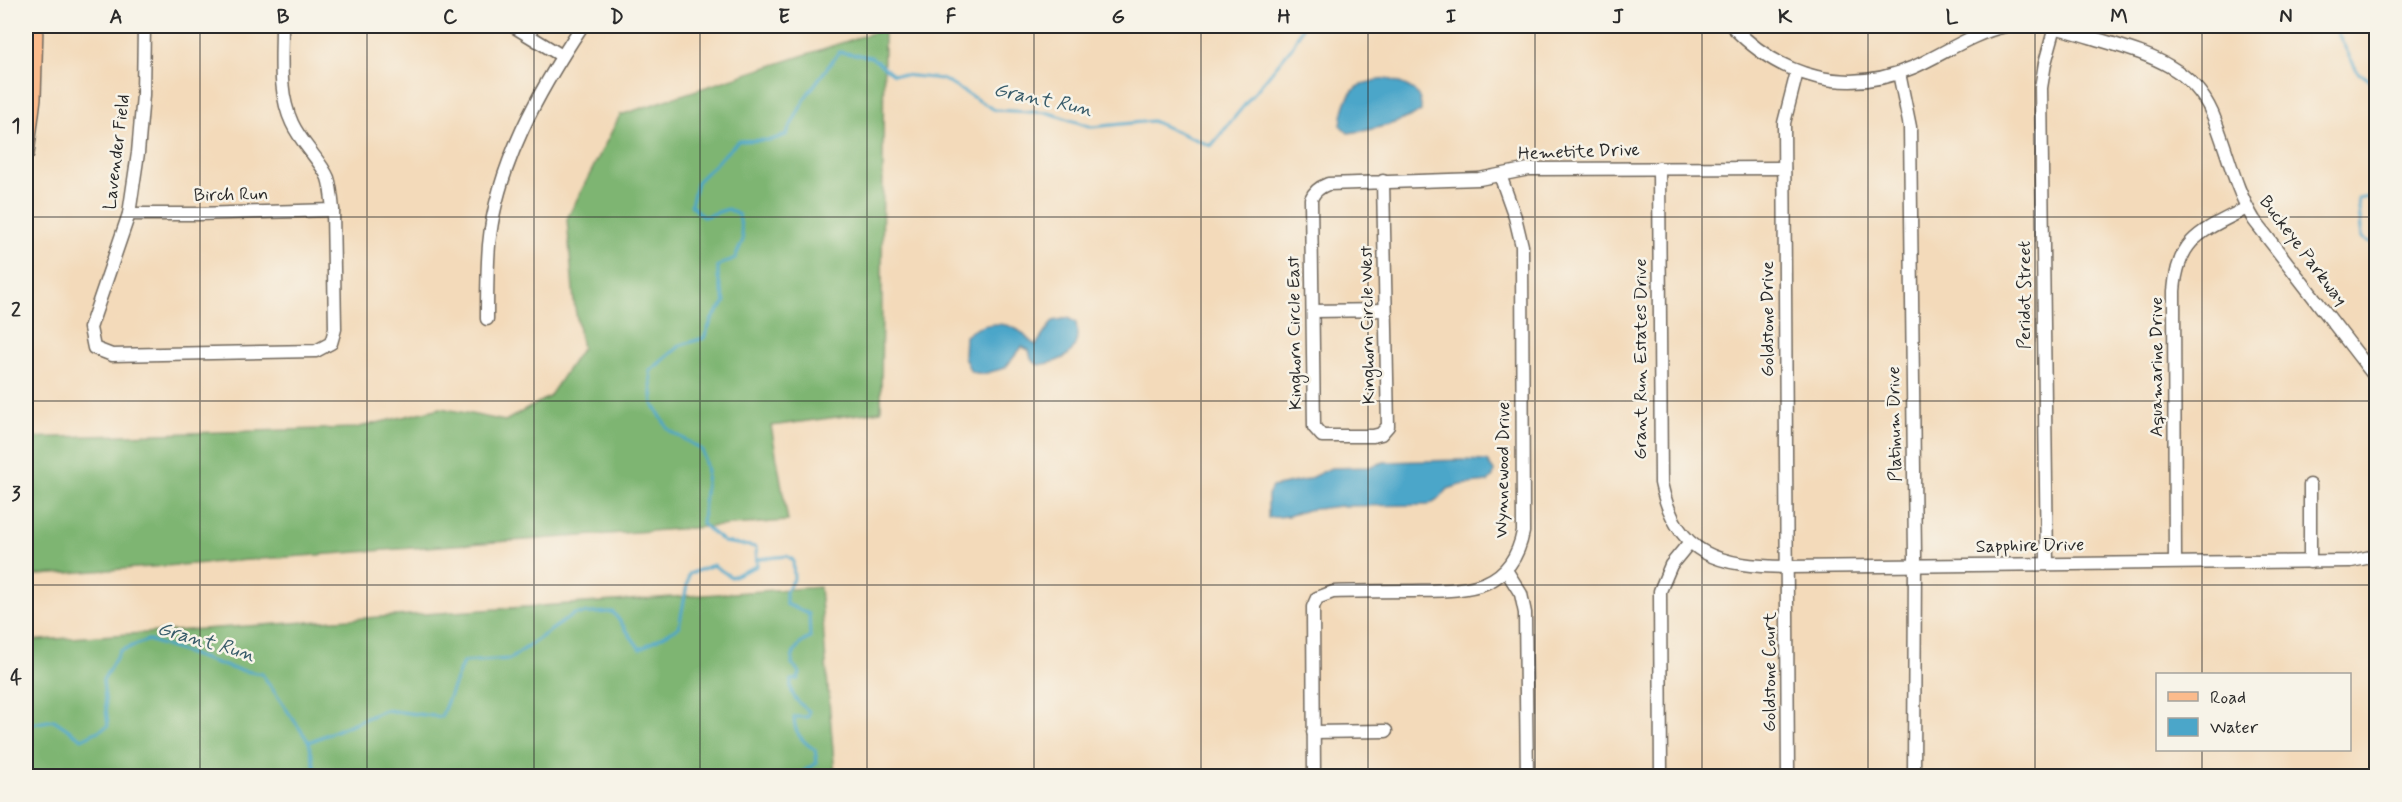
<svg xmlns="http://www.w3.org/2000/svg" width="2402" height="802" font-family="Mynerve,sans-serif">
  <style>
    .forest { fill: #7eb572; stroke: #54704e; stroke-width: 1.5 }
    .water { fill: #4ba6c9; stroke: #3b687a; stroke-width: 1.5 }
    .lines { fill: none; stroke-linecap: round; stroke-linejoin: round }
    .stream { stroke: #4ba6c9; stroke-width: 3 }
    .minor-casing { stroke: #71685d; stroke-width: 15 }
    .major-casing { stroke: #71685d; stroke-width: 18 }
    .minor { stroke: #fff; stroke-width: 12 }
    .major { stroke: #fbbb8c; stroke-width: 15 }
    .grid { fill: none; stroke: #2b2b2b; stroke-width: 1.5; stroke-opacity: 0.55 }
    .labels { text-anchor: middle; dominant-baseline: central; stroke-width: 5; stroke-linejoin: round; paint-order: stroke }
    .street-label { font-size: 18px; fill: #2b2b2b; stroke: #f7f3e8 }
    .water-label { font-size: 20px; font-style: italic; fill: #385c6a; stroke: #f7f3e8 }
    .neatline { fill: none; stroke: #2b2b2b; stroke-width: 2 }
    .grid-label { font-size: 20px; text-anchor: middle; font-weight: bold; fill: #2b2b2b }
  </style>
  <rect width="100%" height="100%" fill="#f7f3e8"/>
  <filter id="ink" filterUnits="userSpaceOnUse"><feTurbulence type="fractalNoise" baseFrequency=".0167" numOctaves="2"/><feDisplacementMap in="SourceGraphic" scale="12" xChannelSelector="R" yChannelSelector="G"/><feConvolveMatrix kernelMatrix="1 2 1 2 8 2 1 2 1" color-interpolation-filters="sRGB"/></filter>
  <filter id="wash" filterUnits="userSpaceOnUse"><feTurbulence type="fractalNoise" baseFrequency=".008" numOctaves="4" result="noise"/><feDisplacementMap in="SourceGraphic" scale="24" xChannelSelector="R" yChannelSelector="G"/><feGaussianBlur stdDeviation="1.35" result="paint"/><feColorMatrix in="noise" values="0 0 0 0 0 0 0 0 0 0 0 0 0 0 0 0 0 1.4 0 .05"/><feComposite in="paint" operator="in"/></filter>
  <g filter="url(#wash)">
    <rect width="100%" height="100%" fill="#f3daba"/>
    <g class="forest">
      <path d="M884,29L881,411L771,426L788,521L26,576V438L355,428L441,408L505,421L549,397L582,348L574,302L567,219L620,115Z"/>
      <path d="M820,587L835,776H26V641Z"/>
    </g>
    <g class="water">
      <path d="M1389,79C1407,86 1422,88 1421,111C1398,124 1374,130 1348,133L1341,126C1344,93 1354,81 1389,79Z"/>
      <path d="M1068,318L1076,323C1082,353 1063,362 1038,365L1031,359L1029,350L1022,347L1005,368L983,374L971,372L964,357L965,336C979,324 1000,319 1018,330C1025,334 1028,341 1036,345L1053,321Z"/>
      <path d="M1462,460L1487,461L1494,471L1493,477L1488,482L1460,485L1448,489L1441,497L1428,505L1340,506L1307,510L1288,516L1268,518V495L1272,487L1306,480L1331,468L1369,467L1384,462Z"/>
    </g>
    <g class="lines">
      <g class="stream">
        <path d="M2334,26L2357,71L2375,84L2376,82"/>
        <path d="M2376,196L2358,199L2362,238L2376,245"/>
        <path d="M757,559L787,556L793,560L794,579L786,591V604L809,614L810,638C798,643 792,651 792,664L800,673L798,679L791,680C789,695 797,702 809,711L808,717H794C794,733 802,741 815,750L817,763L804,771V776"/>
        <path d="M26,725L54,720L82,739L108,726L103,680L120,651L148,640L234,669L262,674L309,742L385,710L441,717L463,662L510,659L574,614L613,612L640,649L679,627L689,574L713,565L731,577L757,566L756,547L724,542L702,524L707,471L702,450L669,430L653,404L650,371L681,345L704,338L712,319L725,302L718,278V266L735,258L743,240L739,215L728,209L703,217L691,205L697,182L738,141L771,140L786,135L807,95L839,52L871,57L893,74L942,79L995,110L1049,113L1092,127L1152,121L1211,146L1292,47L1303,26"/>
        <path d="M309,742L315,769L321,776"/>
      </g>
    </g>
  </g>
  <g filter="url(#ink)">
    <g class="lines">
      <defs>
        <g id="minor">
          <path d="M144,26L143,95L138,153L129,214L90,328L94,348L112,355L316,351L331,343L335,329L333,210C332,200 331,187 328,178C321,161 301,143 292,123C278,93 282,58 282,26"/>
          <path d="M513,26L562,56"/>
          <path d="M1732,26C1781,78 1847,96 1914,67C1945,53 1973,33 2006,26"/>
          <path d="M2048,26C2069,30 2089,37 2110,43C2152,56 2193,69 2212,113C2227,148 2234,187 2254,220L2376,378"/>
          <path d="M1899,73L1910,127L1915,556L1914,776"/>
          <path d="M1659,168L1661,483C1677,557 1719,566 1788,567L2351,561L2376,556"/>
          <path d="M1383,181L1388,426L1381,434L1373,436H1322L1314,427L1311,199C1314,191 1320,187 1328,184L1479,179L1529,169L1784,168"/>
          <path d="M129,214H198L333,210"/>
          <path d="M1313,311L1385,310"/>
          <path d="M487,319C487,294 487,269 489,245C496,166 540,89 582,26"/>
          <path d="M2310,485V562"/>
          <path d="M2175,562L2174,291C2178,237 2203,231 2247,208"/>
          <path d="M2047,564L2041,88L2045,63L2055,27"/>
          <path d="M1506,570L1521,594L1525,613L1527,776"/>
          <path d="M1313,732L1386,731"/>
          <path d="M1314,776L1313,607L1317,598L1333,592C1360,591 1386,591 1413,591C1464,590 1511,593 1523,532L1522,246L1515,217L1500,175"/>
          <path d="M1661,776L1660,591L1671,565L1689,543"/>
          <path d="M1788,776L1784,123L1797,72"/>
        </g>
        <path id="major" d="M26,154L33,98L35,26"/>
      </defs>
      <use href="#minor" class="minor-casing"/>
      <use href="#major" class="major-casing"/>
      <use href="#minor" class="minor"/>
      <use href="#major" class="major"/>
    </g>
  </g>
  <path class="grid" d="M200,26V776M367,26V776M534,26V776M700,26V776M867,26V776M1034,26V776M1201,26V776M1368,26V776M1535,26V776M1702,26V776M1868,26V776M2035,26V776M2202,26V674M26,217H2376M26,401H2376M26,585H2376M2202,750V776"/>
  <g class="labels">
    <g class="street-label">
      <text transform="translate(117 152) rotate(-83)">Lavender Field</text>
      <text transform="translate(1579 152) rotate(-2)">Hemetite Drive</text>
      <text transform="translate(231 195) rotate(-1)">Birch Run</text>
      <text transform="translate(2303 251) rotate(53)">Buckeye Parkway</text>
      <text transform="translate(2025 295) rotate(-90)">Peridot Street</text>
      <text transform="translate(1768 319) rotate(-90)">Goldstone Drive</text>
      <text transform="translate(1368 325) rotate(-91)">Kinghorn Circle West</text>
      <text transform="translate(1295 333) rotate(-91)">Kinghorn Circle East</text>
      <text transform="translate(1641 359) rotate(-90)">Grant Run Estates Drive</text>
      <text transform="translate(2157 367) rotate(-90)">Aquamarine Drive</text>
      <text transform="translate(1895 424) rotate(-91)">Platinum Drive</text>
      <text transform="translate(1503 470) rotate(-89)">Wynnewood Drive</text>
      <text transform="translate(2030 546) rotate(-1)">Sapphire Drive</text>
      <text transform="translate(1770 672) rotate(-90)">Goldstone Court</text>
    </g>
    <g class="water-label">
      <text transform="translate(1043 100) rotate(12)">Grant Run</text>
      <text transform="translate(206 642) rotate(16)">Grant Run</text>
    </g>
  </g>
  <rect width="2402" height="802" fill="none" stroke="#f7f3e8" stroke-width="66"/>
  <rect x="2156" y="673" width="195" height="78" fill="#f7f3e8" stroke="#a5a39c" stroke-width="1.5"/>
  <rect x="2168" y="692" width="30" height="9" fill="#fbbb8c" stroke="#a5a39c" stroke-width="1.5"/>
  <text x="2210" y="703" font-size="18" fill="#2b2b2b">Road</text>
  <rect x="2168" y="718" width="30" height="18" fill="#4ba6c9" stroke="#a5a39c" stroke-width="1.5"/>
  <text x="2210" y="733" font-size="18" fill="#2b2b2b">Water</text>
  <rect x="33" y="33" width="2336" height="736" class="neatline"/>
  <g class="grid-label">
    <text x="116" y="23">A</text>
    <text x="283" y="23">B</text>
    <text x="450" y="23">C</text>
    <text x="617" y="23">D</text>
    <text x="784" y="23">E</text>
    <text x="951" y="23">F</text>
    <text x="1118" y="23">G</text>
    <text x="1284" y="23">H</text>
    <text x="1451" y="23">I</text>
    <text x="1618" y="23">J</text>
    <text x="1785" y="23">K</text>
    <text x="1952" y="23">L</text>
    <text x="2119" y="23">M</text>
    <text x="2286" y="23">N</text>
    <text x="16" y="132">1</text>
    <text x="16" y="316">2</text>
    <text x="16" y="500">3</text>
    <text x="16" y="684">4</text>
  </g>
</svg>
